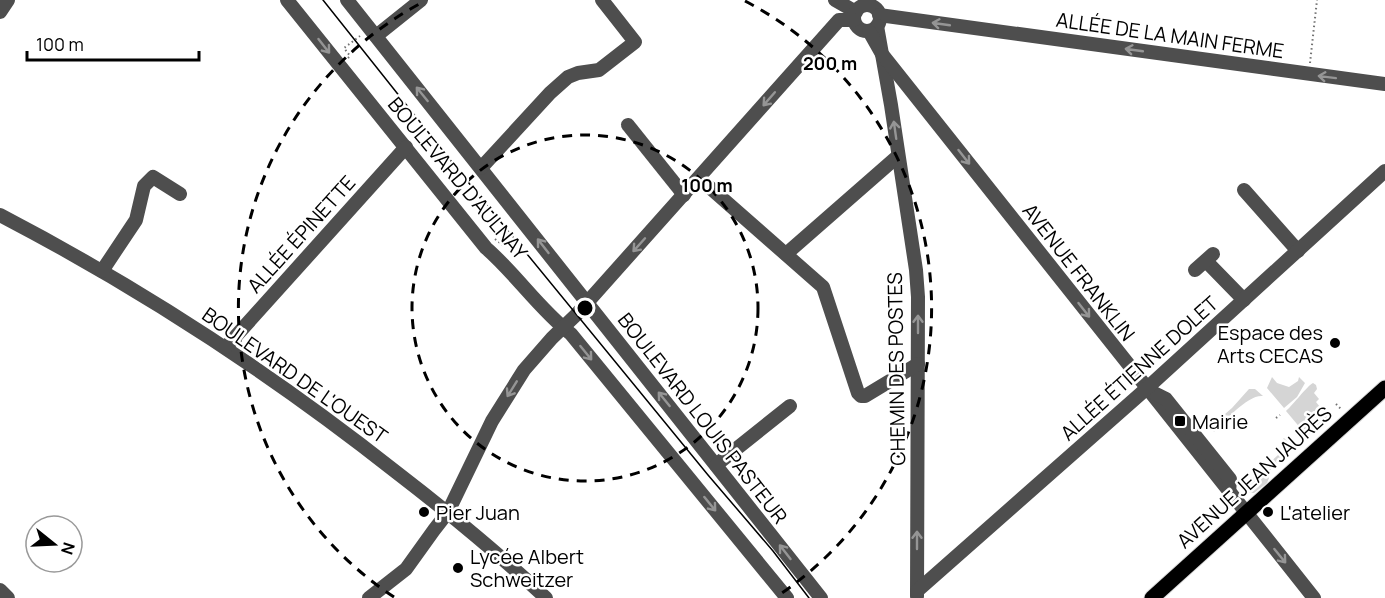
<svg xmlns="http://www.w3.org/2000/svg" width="1385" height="598" font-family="Manrope,sans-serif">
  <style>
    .green { fill: #d5d5d5 }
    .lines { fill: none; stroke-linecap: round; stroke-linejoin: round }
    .major-casing { stroke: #dbdbdb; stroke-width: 17 }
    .path { stroke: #707070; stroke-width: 2; stroke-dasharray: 1.5 3; stroke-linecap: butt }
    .minor { stroke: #4e4e4e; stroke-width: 14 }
    .major { stroke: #000; stroke-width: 15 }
    .tram { stroke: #000; stroke-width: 1.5 }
    .oneway { stroke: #959595 }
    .ring { fill: none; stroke: #000; stroke-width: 3; stroke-dasharray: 10 8 }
    .poi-dot { fill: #000; stroke: #fff; stroke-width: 2 }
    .labels { text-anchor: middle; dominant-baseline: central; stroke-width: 5; stroke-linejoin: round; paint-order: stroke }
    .street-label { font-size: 20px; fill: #000; stroke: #fff }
    .poi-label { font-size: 20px; fill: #000; stroke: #fff; text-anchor: start }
    .centre { fill: #000; stroke: #fff; stroke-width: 3 }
    .ring-label { font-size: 18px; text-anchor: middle; font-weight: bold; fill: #000; stroke: #fff; stroke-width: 5; stroke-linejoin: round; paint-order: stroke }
  </style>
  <rect width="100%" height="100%" fill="#fff"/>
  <g class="green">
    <path d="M1272,377L1277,383L1289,387L1298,381L1299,377L1305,383L1297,397L1284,408L1267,388Z"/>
    <path d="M1313,383L1316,385L1317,389L1314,393L1319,399L1316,402L1328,417L1307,436L1286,411C1294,404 1307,386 1313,383Z"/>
    <path d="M1249,389H1255L1263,396C1248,394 1225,421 1214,432L1210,427L1232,408Z"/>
    <path d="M1284,438L1294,448L1267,473L1269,478L1267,483L1254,493H1246L1236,481L1238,479L1247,483L1288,446L1282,440Z"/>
  </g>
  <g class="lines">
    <defs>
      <path id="major" d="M1152,598L1385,388"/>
    </defs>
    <use href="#major" class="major-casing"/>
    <g class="path">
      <path d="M348,58L350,56L344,48L360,36"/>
      <path d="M1310,63L1317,0"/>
      <path d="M495,239L504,246"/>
      <path d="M1336,404L1342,410"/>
      <path d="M1276,418L1280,415"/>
    </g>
    <g class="minor">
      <path d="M287,0L486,248C516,274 539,309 571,334L787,598"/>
      <path d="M347,0L821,598"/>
      <path d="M835,0L856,12"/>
      <circle cx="867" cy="18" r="13"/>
      <path d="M0,12L8,0"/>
      <path d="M879,15L1385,84"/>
      <path d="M877,26L891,105L916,270L918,297L917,596"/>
      <path d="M869,31L882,54L1314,598"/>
      <path d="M376,36L421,0"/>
      <path d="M628,125L684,195"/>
      <path d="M481,168L550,93L568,77L578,73L599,70L635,42L602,0"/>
      <path d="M699,178L823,287L858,393L861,396H865L918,364"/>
      <path d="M1244,190L1298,251"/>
      <path d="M0,215C140,288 272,374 396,472C448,512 498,553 546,598"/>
      <path d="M786,254L898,156"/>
      <path d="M1206,261L1244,300"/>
      <path d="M1195,270L1213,254"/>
      <path d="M102,271L136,220L144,186L153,177L180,194"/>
      <path d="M226,347L406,147"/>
      <path d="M1154,393L1166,399L1230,479L1229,493"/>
      <path d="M716,465L790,406"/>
      <path d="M0,590L8,598"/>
      <path d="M917,591L1146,389L1385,171"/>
      <path d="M369,598L406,569L434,530L448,512L492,421L524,370L552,338L576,315L839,20H854"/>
    </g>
    <use href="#major" class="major"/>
    <path class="tram" d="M323,0L459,171L708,475L773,551L809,598"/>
  </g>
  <defs><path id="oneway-shaft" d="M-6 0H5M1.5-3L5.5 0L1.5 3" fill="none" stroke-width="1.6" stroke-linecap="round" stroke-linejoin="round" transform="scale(1.5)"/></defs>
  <g class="oneway">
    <use href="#oneway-shaft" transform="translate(941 24) rotate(-172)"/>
    <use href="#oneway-shaft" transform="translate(324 46) rotate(52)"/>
    <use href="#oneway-shaft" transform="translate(1134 50) rotate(-172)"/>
    <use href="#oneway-shaft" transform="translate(1327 77) rotate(-173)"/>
    <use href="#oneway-shaft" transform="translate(422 94) rotate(-129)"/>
    <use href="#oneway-shaft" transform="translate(769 99) rotate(131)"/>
    <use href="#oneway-shaft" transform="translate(895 130) rotate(-98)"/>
    <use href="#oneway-shaft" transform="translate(964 157) rotate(52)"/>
    <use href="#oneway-shaft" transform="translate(639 245) rotate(132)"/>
    <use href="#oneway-shaft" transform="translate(543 246) rotate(-128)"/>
    <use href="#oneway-shaft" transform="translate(1084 310) rotate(52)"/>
    <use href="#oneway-shaft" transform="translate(918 324) rotate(-90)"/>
    <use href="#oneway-shaft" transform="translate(586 353) rotate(51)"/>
    <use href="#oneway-shaft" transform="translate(512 389) rotate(122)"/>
    <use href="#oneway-shaft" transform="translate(664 399) rotate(-129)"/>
    <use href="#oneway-shaft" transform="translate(710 504) rotate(51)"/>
    <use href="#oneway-shaft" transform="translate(917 540) rotate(-90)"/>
    <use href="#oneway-shaft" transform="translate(785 552) rotate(-128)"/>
    <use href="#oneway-shaft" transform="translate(1280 556) rotate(51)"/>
  </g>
  <g class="ring">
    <circle cx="585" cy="308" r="173"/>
    <path d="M394 597A346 346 0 0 1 425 1M745 1A346 346 0 0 1 776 597"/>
  </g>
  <g class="poi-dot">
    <circle cx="1335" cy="343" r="6"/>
    <rect x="1174" y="415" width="12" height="12" rx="3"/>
    <circle cx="424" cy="512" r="6"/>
    <circle cx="1268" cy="512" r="6"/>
    <circle cx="458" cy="568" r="6"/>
  </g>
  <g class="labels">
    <g class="street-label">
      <text transform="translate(1170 35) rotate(8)">ALLÉE DE LA MAIN FERME</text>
      <text transform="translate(458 178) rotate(50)">BOULEVARD D'AULNAY</text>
      <text transform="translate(301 234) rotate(-48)">ALLÉE ÉPINETTE</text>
      <text transform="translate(1079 272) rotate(52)">AVENUE FRANKLIN</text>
      <text transform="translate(1139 368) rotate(-42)">ALLÉE ÉTIENNE DOLET</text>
      <text transform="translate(896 369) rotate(-91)">CHEMIN DES POSTES</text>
      <text transform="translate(295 375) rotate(35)">BOULEVARD DE L'OUEST</text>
      <text transform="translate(703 418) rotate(52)">BOULEVARD LOUIS PASTEUR</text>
      <text transform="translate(1254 477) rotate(-42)">AVENUE JEAN JAURÈS</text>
    </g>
    <g class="poi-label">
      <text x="1323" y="332" text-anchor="end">Espace des<tspan x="1323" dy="23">Arts CECAS</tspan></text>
      <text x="1192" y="421">Mairie</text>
      <text x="436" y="512">Pier Juan</text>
      <text x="1280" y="512">L'atelier</text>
      <text x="470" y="556">Lycée Albert<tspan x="470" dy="23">Schweitzer</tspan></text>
    </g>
  </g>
  <circle cx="585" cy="308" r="9" class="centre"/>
  <g class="ring-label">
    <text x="830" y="70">200 m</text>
    <text x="707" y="192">100 m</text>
  </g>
  <g transform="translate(54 544) rotate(108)"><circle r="28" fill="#ffffff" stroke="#999999" stroke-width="1.5"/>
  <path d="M0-4.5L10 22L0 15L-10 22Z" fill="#000000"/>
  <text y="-9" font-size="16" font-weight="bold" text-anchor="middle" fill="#000000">N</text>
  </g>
  <path d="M27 51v9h172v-9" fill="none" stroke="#000000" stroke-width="3"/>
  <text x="36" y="51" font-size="18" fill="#000000" stroke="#ffffff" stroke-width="4.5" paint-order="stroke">100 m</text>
</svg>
